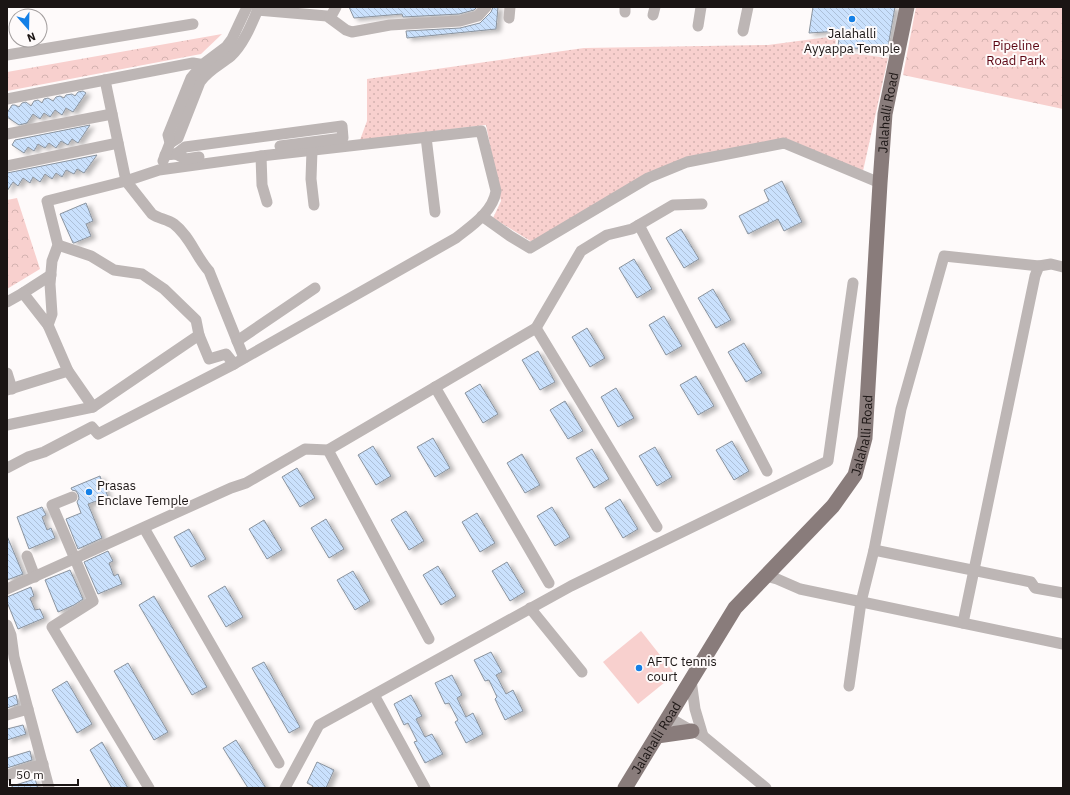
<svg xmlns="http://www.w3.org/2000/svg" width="1070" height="795" font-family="'IBM Plex Sans',sans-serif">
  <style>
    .grass { fill: url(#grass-dots) }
    .park { fill: url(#park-crowns) }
    .garden { fill: #f8d0ce }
    .building { fill: url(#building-back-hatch); stroke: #8a939e; filter: url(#shadow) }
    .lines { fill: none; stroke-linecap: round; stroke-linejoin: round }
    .minor { stroke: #bdb6b5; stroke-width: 11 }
    .major { stroke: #897c7b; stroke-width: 15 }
    .poi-dot { fill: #1480e7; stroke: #fefafa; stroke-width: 1.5 }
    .labels { text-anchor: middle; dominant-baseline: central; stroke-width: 4; stroke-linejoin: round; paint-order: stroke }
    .poi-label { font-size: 13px; fill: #1b1514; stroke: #fefafa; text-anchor: start }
    .park-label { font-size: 13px; fill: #5c0613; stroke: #fefafa }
    .street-label { font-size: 13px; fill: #1b1514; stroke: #fefafa }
  </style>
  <defs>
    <pattern id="grass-dots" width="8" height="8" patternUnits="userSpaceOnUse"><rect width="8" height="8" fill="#f8d0ce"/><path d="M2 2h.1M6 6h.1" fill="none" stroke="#d4b2b0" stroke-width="1.8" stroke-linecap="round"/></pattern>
    <pattern id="park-crowns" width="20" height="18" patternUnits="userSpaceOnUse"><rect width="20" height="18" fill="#f8d0ce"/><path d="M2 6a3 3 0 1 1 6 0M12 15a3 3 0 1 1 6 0" fill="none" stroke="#d4b2b0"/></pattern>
    <pattern id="building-back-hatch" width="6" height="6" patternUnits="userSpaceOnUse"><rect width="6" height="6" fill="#cae1fd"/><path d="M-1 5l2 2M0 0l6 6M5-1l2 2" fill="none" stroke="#adc0d8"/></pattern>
    <filter id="shadow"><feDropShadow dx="4.5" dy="2.5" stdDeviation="2" flood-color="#0004"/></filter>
  </defs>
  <rect width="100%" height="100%" fill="#fefafa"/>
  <path class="grass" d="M836,36L835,51L888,58L863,171L787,139L685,159L532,242L493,218L501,201L486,125L360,140L367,121V79L584,48L768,45Z"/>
  <g class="park">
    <path d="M916,7H1063V109L903,75Z"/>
    <path d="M222,34L201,54L7,91V72Z"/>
    <path d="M17,198L40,269L7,289V200Z"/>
  </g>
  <path class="garden" d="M641,631L675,674L638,704L603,662Z"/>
  <g class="building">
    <path d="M349,7H477L474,10L459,14L403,17L402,14L354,18Z"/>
    <path d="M493,7H498L496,29L407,38L406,31L460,28L480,23L491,12Z"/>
    <path d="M813,7H895L887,52L838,46L840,31L809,33Z"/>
    <path d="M83,91L86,93L73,112L66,108L62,115L55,110L50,117L44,113L40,119L33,114L27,123L19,125L7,117V113L12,105H15L19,107L22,103L26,102L31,106L34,101L38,100L42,103L44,99L48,98L53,101L56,97L60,96L64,98L66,95L72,94L75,96L78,92Z"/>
    <path d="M90,125L78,143L72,139L68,145L61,141L56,148L49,143L45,148L38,144L34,151L28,147L24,153L12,145L15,140Z"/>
    <path d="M97,155L84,173L77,169L74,174L66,170L62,177L56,173L52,179L45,174L40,182L33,177L30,183L23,178L18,186L13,182L7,191V173Z"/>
    <path d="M782,181L802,222L784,231L778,219L748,234L739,216L769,201L764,190Z"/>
    <path d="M86,203L93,221L86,224L91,236L74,243H73L60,214Z"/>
    <path d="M681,229L699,259L684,268L666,238Z"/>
    <path d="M634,259L652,289L637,298L619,268Z"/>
    <path d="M713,289L731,320L716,328L698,298Z"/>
    <path d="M664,316L682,346L666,355L649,325Z"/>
    <path d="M587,328L605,358L590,367L572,337Z"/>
    <path d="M744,343L762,373L746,382L728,352Z"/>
    <path d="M538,351L555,382L540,390L522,360Z"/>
    <path d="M696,376L714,406L698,415L680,385Z"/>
    <path d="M480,384L498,414L483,423L465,393Z"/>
    <path d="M616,388L634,418L618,427L601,397Z"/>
    <path d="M565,401L583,431L568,439L550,410Z"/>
    <path d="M433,438L450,468L435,477L417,447Z"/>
    <path d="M732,441L749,471L734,480L716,450Z"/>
    <path d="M373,446L391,476L376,485L358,455Z"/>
    <path d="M655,447L672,477L657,486L639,456Z"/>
    <path d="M592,449L609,479L594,488L576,458Z"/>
    <path d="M522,454L540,485L525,493L507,463Z"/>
    <path d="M297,468L315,498L300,507L282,477Z"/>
    <path d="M100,476L108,497L88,504L102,538L78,549L66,519L81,513L77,502L79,498L78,494L76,491L72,490L71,488Z"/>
    <path d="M620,499L638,529L623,538L605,508Z"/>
    <path d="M42,507L46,515L42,517L47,530L51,528L55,538L29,549L17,517Z"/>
    <path d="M552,507L570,537L555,546L537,516Z"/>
    <path d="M406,511L424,541L409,550L391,520Z"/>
    <path d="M477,513L495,543L480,552L462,522Z"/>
    <path d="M326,519L344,549L329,558L311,528Z"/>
    <path d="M264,520L282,550L267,559L249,529Z"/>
    <path d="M189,529L206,559L191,567L174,537Z"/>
    <path d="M7,536L23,574L7,580Z"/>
    <path d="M108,551L113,561L109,563L114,576L118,574L122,584L98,594L84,562Z"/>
    <path d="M507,562L525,592L510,601L492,571Z"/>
    <path d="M438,566L456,596L441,605L423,575Z"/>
    <path d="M70,570L83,599L74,605L58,612L45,580Z"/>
    <path d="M353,571L370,601L355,610L337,580Z"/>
    <path d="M225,586L243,617L226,627L208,596Z"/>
    <path d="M31,587L34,596L30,598L35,610L40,609L44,618L18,629L7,602V597Z"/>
    <path d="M154,596L207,687L192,695L139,605Z"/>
    <path d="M491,652L502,672L496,675L506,694L513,690L523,711L505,720L495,699L497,697L489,680L485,681L474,660Z"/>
    <path d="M264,662L300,727L289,733L252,668Z"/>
    <path d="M128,663L168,732L154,740L114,671Z"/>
    <path d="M452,675L462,695L457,698L466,717L473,713L483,734L466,743L455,722L458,720L449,703L445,704L435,683Z"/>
    <path d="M67,681L92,724L77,733L52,690Z"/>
    <path d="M16,695L18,704L7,708V698Z"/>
    <path d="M411,695L422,716L416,719L425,737L432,734L443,754L425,763L414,742L417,741L408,723L404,725L394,704Z"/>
    <path d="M23,725L26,734L7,740V729Z"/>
    <path d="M236,740L266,788H248L223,748Z"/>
    <path d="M102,742L128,788H112L90,750Z"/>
    <path d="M30,751L32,760L7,768V758Z"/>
    <path d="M317,762L334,770L326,788H312L313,786L307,783Z"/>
    <path d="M35,779L38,788H12V786Z"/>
  </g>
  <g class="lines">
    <g class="minor">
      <path d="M625,7V12"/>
      <path d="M257,10L327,16L346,30L352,32L390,25L460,21L478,16L486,7"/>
      <path d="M653,15L655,7"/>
      <path d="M330,18L336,7"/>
      <path d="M509,18L510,7"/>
      <path d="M698,26L701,7"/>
      <path d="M743,31L748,7"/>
      <path d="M7,55L193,24"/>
      <path d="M105,80L126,181L152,214C159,219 167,219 174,224C190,236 196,257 209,271L244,358"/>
      <path d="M7,99L193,63L199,64L209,71"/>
      <path d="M481,131L496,191C493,212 471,226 456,238L234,364L226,354L209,359L199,335L93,407L68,371L48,325L52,314L50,284L52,261L58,245L47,201L126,181L159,170L261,156Z"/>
      <path d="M7,134L112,114"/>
      <path d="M426,137L435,212"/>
      <path d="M170,143L178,138L200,82C208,70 220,65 231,56C244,44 252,23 259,7"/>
      <path d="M312,150L311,179L314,205"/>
      <path d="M176,154L185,147L342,126L343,138L280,146"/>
      <path d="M165,155L176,154L186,159L199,157"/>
      <path d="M261,156L262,185L267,202"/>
      <path d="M163,161L170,143L168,135L191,78L202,65L226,47L232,39L247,7"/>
      <path d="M7,166L118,143"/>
      <path d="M482,216L510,236L530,248L648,178L687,162L784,143L880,183"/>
      <path d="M639,225L767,471"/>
      <path d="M58,245L91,256L114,270L142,274L164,289L196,320L199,335"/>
      <path d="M23,293L51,275"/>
      <path d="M7,302L23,293L48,325"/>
      <path d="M536,328L657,527"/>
      <path d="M237,341L315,288"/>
      <path d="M7,373L12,389"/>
      <path d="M435,387L549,583"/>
      <path d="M7,390L68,371"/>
      <path d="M7,425L93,407"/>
      <path d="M328,450L429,639"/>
      <path d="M7,468L28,457L44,452L92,427L98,434L234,364"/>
      <path d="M72,497L52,505L93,601L52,627L149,788"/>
      <path d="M144,528L279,763"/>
      <path d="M874,550L1031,582L1035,588L1063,593"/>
      <path d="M27,556L35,577"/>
      <path d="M766,576L777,579L800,589L1063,644"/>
      <path d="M7,589L231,488L246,483L305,449L328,450L536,328L581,251L607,235L632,229L673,205L702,204"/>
      <path d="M530,608L582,672"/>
      <path d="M963,623L1035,276L1039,266L1051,264L1063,267"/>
      <path d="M7,625L11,635L14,657L49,788"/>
      <path d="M691,680L695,709L703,736"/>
      <path d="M849,686L861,602L874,550L901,409L944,256L1039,266"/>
      <path d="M374,695L425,788"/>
      <path d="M7,715L28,709"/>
      <path d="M668,717L692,731L703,736L766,788"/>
      <path d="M7,775L43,764"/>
      <path d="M285,788L319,725L571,586L828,461L853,283"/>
    </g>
    <g class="major">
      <path d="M657,736L692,731"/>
      <path id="s1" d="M625,788L735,608L833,506L855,475L865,438L880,183L885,114L907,7"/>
    </g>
  </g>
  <g class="poi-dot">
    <circle cx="852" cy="19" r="4"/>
    <circle cx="89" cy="492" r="4"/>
    <circle cx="639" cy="668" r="4"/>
  </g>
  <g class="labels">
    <g class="poi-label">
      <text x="852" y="33" text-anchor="middle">Jalahalli<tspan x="852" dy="15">Ayyappa Temple</tspan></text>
      <text x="97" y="485">Prasas<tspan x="97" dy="15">Enclave Temple</tspan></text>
      <text x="647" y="661">AFTC tennis<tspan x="647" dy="15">court</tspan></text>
    </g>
    <g class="park-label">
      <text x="1016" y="45">Pipeline<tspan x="1016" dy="15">Road Park</tspan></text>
    </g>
    <g class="street-label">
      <text stroke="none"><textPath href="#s1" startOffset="755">Jalahalli Road</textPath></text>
      <text stroke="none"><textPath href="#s1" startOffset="431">Jalahalli Road</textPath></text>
      <text stroke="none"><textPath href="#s1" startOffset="59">Jalahalli Road</textPath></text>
    </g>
  </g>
  <rect width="1070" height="795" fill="none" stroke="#1b1514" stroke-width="16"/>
  <g transform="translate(28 28) rotate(160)"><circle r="19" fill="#fefafa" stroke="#a39e9e"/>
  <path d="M0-3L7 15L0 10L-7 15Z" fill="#1480e7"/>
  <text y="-6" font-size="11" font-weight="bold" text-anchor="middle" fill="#1b1514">N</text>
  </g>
  <path d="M10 779v6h68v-6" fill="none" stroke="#1b1514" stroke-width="2"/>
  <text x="16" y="779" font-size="12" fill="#1b1514" stroke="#fefafa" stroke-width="3" paint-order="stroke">50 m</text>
</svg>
